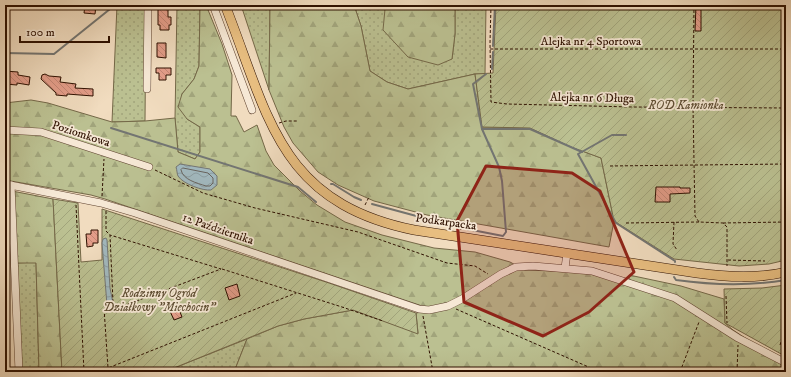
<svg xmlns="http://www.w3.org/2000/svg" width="791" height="377" font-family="'IM FELL DW Pica',serif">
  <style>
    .grass { fill: url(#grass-dots); stroke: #746848 }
    .forest { fill: url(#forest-firs); stroke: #746848 }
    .garden { fill: url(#garden-furrows); stroke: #746848 }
    .water { fill: url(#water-waves); stroke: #737572 }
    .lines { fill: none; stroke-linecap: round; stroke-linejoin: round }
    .shore { stroke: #68645f; stroke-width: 1 }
    .stream { stroke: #737572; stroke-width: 2 }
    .building { fill: url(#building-back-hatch); stroke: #2e1000 }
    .minor-casing { stroke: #5f4330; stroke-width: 8 }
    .major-casing { stroke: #2e1000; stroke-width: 10 }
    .path { stroke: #2e1000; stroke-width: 1; stroke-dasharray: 3 2; stroke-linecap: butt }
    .minor { stroke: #f6e8d5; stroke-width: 7 }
    .major { stroke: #e8be80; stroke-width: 9 }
    .marked { fill: #8f2418; fill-opacity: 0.2; stroke: #8f2418; stroke-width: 3; stroke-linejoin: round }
    .labels { text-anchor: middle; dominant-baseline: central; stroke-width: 3.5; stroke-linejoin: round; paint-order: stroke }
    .street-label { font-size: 12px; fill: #2e1000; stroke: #f6e8d5 }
    .park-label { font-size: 12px; font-style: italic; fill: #5f4e33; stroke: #f6e8d5 }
  </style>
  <defs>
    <pattern id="grass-dots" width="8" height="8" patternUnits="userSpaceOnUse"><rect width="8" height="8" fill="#bbc091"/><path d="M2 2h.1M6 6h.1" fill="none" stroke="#a1a47b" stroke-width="1.8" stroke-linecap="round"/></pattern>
    <pattern id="forest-firs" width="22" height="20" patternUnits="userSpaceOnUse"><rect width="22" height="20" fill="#bbc091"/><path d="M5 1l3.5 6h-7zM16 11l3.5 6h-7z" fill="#a1a47b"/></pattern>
    <pattern id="garden-furrows" width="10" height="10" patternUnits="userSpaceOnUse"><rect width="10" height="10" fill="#bbc091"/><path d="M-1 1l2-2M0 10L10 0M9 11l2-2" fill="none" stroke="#a1a47b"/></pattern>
    <pattern id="water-waves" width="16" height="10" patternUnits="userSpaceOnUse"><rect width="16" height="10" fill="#a1b8be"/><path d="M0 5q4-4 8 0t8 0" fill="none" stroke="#8b9da2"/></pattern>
    <pattern id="building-back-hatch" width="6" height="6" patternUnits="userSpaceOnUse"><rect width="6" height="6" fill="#e39d89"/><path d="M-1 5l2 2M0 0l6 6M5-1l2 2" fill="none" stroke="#c38674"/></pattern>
  </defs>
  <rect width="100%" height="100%" fill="#f1dcbf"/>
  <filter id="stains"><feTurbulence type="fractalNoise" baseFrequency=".005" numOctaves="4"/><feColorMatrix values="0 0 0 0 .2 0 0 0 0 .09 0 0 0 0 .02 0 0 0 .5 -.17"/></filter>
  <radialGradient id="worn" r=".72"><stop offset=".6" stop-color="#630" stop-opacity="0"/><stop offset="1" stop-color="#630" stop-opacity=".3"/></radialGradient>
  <g class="grass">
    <path d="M117,5H146L145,121L112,122Z"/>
    <path d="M177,5H200L199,66L194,79L182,94L187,119L200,127V152L195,159L178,152L175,118Z"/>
    <path d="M241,5H270L269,90Z"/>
    <path d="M354,5H388L385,9L452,59L455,34V5H486L485,74H475L408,89L387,82L370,71L361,26Z"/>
    <path d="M36,262L39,372H22L17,263Z"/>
    <path d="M247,339L234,372H164Z"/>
  </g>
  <g class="forest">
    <path d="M200,5H206L222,44L232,75L231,116H236L244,132L257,125L266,151L274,165L300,191L317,205L345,222L382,235L434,248L475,252L510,262L525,270L583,272L633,285L632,281L629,279V275L681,286L724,299L725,323L733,330L786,365V372H234L247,339L278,326L304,319L353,310L418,333L416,313L434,310L105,199L91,195L5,180V103L31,100L48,103L112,122L145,121L175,118L178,152L195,159L200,152V127L187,119L178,107L182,94L194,79L199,66Z"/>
    <path d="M270,5H354L361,26L370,71L387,82L408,89L475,74L482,127L530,128L572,147L601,158L614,221L609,247L427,215L374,201L338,185L318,172L293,143L284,127L269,90Z"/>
    <path d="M388,5H455V34L452,59L438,65L408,57L383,30L385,9Z"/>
    <path d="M12,191L53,199L62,372H39L36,263H17Z"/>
  </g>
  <g class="garden">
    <path d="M496,5H786V260L769,264L739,266L674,259L614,221L601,158L571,147L530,128L482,127L475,74L493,73Z"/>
    <path d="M53,199L78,203L81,262L102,260V209L329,283L416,313L418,334L353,310L304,319L278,326L164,372H62Z"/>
    <path d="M786,285V343L783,355L725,323L724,289L762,288Z"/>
  </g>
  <g class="water">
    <path d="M180,164L210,169L217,176V185L211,190C203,191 183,184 178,176C177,174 177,170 176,167Z"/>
    <path d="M106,238L107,240L110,288L113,303L111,306L107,305L102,243L103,239Z"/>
  </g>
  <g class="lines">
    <path class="shore" d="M183,168L208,173L213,178V183L210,186H206C197,183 183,180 181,170Z"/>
    <g class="stream">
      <path d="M493,46L495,5"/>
      <path d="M5,53L54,54L115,5"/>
      <path d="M492,69L493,52"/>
      <path d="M111,128L298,187L316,202"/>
      <path d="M482,129H530L582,152"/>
      <path d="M626,135H612L578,154L616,223L675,261V262"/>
      <path d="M331,184H333L354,197L361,200"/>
      <path d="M372,204L457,227"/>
      <path d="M467,229L503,236L506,232L502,181L499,167L482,129L473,84L486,74"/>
      <path d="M674,277L676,280C712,285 750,286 786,280"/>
    </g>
  </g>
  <g class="building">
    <path d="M158,5H168V17H171V25H169V30H160V25H158Z"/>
    <path d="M696,5H701V31H695Z"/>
    <path d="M85,6H96L95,14L84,13Z"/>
    <path d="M157,43H166V58L157,57Z"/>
    <path d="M156,68H171V75H166V80H159V73H156Z"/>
    <path d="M5,71L18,72V75L30,77L29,85L17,83V85L5,84Z"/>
    <path d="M45,74L49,76L61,77L60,82L76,84L75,88L93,89V96L67,94V96L56,95V93L41,79L42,75Z"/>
    <path d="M656,187H680V188H690V193L670,194V202H655Z"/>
    <path d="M91,230H98V243H93V246L87,247L86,234H91Z"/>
    <path d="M237,284L240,296L229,300L225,288Z"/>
    <path d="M174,307V308L178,307L182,317L174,320L169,309Z"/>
  </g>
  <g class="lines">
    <defs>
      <g id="minor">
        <path d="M213,5L252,110"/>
        <path d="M147,89L148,5"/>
        <path d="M5,130L41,132L149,167"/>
        <path d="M5,184L101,203L135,213L419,309L429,310L448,306L462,299L501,274L516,267L533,266L592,271L675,298L738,338L786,363"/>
        <path d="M11,185L19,371"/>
        <path d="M565,268L567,253"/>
      </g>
      <path id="major" d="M225,5C269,116 278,202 414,230L697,273C727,277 757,279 786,272"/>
    </defs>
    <use href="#minor" class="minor-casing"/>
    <use href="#major" class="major-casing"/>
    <g class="path">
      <path d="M491,5L490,43L491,102L507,104L632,107L786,108"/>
      <path d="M694,5L693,107L695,216L699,222L723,223L727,227V266"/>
      <path d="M490,49H786"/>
      <path d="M279,123L286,121H298"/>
      <path d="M610,166L786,164"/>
      <path d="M155,170L203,193L255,208L358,232L447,263L475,266L488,274"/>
      <path d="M102,196L104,159"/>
      <path d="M76,205L84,372"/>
      <path d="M365,205L369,197"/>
      <path d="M106,211V231L110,235L113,302L118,308L221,269L110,235"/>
      <path d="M674,222L673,244L677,250"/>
      <path d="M626,223L699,222"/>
      <path d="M723,223L786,222"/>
      <path d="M461,230V225"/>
      <path d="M728,260L765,261"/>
      <path d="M222,269L342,307L383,321"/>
      <path d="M726,296L727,323"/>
      <path d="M118,308H104L108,368L296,293"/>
      <path d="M456,309L600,372"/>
      <path d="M423,316L433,372"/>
      <path d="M780,345L786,326"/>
      <path d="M96,372L107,368"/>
      <path d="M680,372L699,322"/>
      <path d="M737,372L738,345"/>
    </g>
    <use href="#minor" class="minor"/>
    <use href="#major" class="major"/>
  </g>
  <path class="marked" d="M486,166L572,173L600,191L634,272L589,312L543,336L464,302L457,221Z"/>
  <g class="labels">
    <g class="street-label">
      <text x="591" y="41">Alejka nr 4 Sportowa</text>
      <text transform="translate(592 98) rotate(1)">Alejka nr 6 Długa</text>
      <text transform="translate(81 134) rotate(18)">Poziomkowa</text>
      <text transform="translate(446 222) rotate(8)">Podkarpacka</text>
      <text transform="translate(218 229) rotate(19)">12 Października</text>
    </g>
    <g class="park-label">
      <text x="686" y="105">ROD Kamionka</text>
      <text x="159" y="293">Rodzinny Ogród<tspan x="159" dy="14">Działkowy "Miechocin"</tspan></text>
    </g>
  </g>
  <rect width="791" height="377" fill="none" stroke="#f1dcbf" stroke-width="20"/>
  <rect x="6" y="6" width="779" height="365" fill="none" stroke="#2e1000" stroke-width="2"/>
  <rect x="10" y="10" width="771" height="357" fill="none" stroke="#2e1000"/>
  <path d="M20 36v6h89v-6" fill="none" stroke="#2e1000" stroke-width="2"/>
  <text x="26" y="36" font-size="12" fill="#2e1000" stroke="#f6e8d5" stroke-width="3" paint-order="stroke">100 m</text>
  <rect width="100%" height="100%" filter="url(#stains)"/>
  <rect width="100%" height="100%" fill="url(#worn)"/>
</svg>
